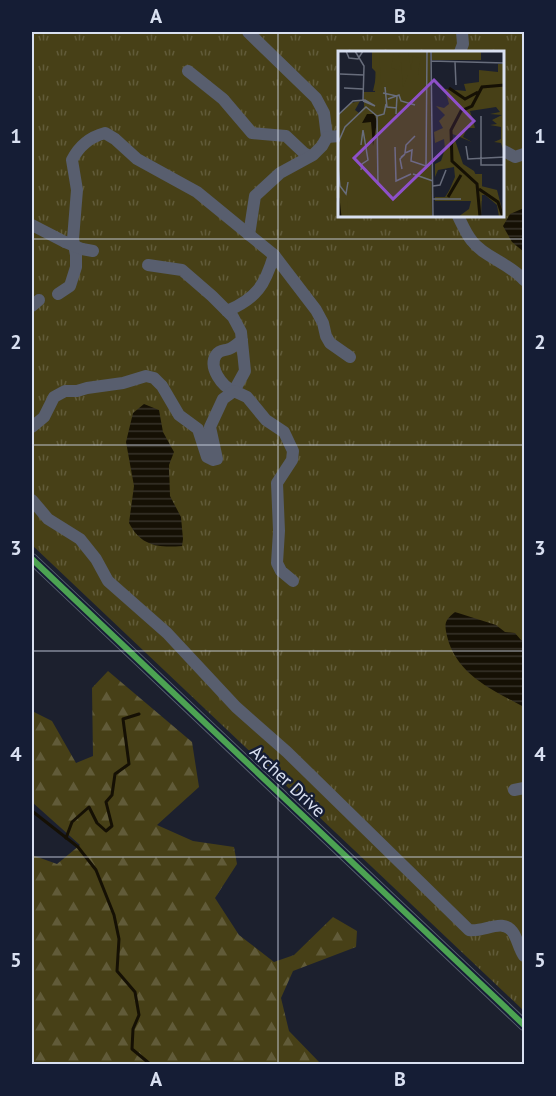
<svg xmlns="http://www.w3.org/2000/svg" width="556" height="1096" font-family="'PT Sans',sans-serif">
  <style>
    .grass { fill: url(#grass-tufts); fill-rule: evenodd }
    .forest { fill: url(#forest-firs) }
    .water { fill: url(#water-rules) }
    .lines { fill: none; stroke-linecap: round; stroke-linejoin: round }
    .stream { stroke: #151004; stroke-width: 3 }
    .minor { stroke: #585e6e; stroke-width: 12 }
    .minor-bridge { stroke: #585e6e; stroke-width: 12 }
    .cycleway-casing { stroke: #151d35; stroke-width: 10 }
    .cycleway { stroke: #4ca352; stroke-width: 6 }
    .grid { fill: none; stroke: #d9e0f1; stroke-width: 1.5; stroke-opacity: 0.55 }
    .labels { text-anchor: middle; dominant-baseline: central; stroke-width: 5; stroke-linejoin: round; paint-order: stroke }
    .street-label { font-size: 18px; fill: #d9e0f1; stroke: #151d35 }
    .inset-river { fill: none; stroke: #151004; stroke-width: 3 }
    .inset-road { fill: none; stroke: #686d7c; stroke-width: 1.5 }
    .view { fill: #8e50c9; fill-opacity: 0.15; stroke: #8e50c9; stroke-width: 3 }
    .inset-edge { fill: none; stroke: #d9e0f1; stroke-width: 3 }
    .neatline { fill: none; stroke: #d9e0f1; stroke-width: 2 }
    .grid-label { font-size: 20px; text-anchor: middle; font-weight: bold; fill: #d9e0f1 }
  </style>
  <defs>
    <pattern id="grass-tufts" width="24" height="20" patternUnits="userSpaceOnUse" patternTransform="scale(1.5)"><rect width="24" height="20" fill="#474017"/><path d="M3 7l-1-3M5 7V3M7 7l1-3M15 17l-1-3M17 17v-4M19 17l1-3" fill="none" stroke="#615b39"/></pattern>
    <pattern id="forest-firs" width="22" height="20" patternUnits="userSpaceOnUse" patternTransform="scale(1.5)"><rect width="22" height="20" fill="#474017"/><path d="M5 1l3.5 6h-7zM16 11l3.5 6h-7z" fill="#615b39"/></pattern>
    <pattern id="water-rules" width="6" height="5" patternUnits="userSpaceOnUse" patternTransform="scale(1.5)"><rect width="6" height="5" fill="#151004"/><path d="M0 2.5h6" fill="none" stroke="#363229"/></pattern>
  </defs>
  <rect width="100%" height="100%" fill="#1c202e"/>
  <path class="grass" d="M32,32H524V1011L32,545ZM340,52H504V216H340Z"/>
  <path class="forest" d="M108,671L192,742L199,787L157,825L193,841L234,847L237,864L215,898L239,935L274,962L294,955L333,917L357,931L356,947L293,971L281,998L289,1031L321,1064H32V855L57,864L80,845L32,802V711L52,721L76,763L93,756L92,688Z"/>
  <g class="water">
    <path d="M524,208V252L512,242L503,226L510,214Z"/>
    <path d="M144,404L159,410L163,432L174,452L169,465L170,496L181,517L183,539L182,546C158,548 141,546 129,523L134,486L126,442L133,413Z"/>
    <path d="M455,612L496,625L505,632L515,633L521,640L524,641V707C492,690 456,674 447,636C444,623 445,620 455,612Z"/>
  </g>
  <g class="lines">
    <g class="stream">
      <path d="M32,811L78,847L96,870L114,915L119,939L117,971L135,992L139,1015L133,1029L132,1049L150,1064"/>
      <path d="M66,838L72,822L89,807L97,823L106,831L112,826L106,802L112,795L115,774L129,764L123,719L139,714"/>
    </g>
    <g class="minor">
      <path d="M248,32L316,98L324,113L327,137L340,136"/>
      <path d="M460,52L463,44L462,32"/>
      <path d="M188,71L223,99L252,133L286,136L304,153L310,156"/>
      <path d="M504,151L515,157L524,154"/>
      <path d="M458,216C462,224 466,234 472,241C484,257 509,263 524,280"/>
      <path d="M32,225L65,242"/>
      <path d="M249,235L255,196L280,173L313,155L322,146L327,137"/>
      <path d="M82,249L93,251"/>
      <path d="M148,265L182,270L212,296L233,317L241,332L245,371L234,391C222,387 208,367 216,355C220,349 224,351 229,349C233,348 238,343 242,340"/>
      <path d="M58,294L70,286L76,267V255L73,239L77,190L72,160C79,146 90,137 105,133L115,139L137,159L197,192L274,255L316,310L323,323L326,336L330,343L350,357"/>
      <path d="M32,306L39,300"/>
      <path d="M227,311C257,298 265,285 274,255"/>
      <path d="M32,427L44,417L54,397L65,391H77L87,388L123,383L146,376L154,378L162,386L179,415L198,429L207,457L213,460L217,459L210,427L223,399L234,391L247,397L266,420L284,432L293,451L292,460L277,483L279,531L277,563L281,571L293,581"/>
      <path d="M32,500L48,519L80,539L96,559L108,581L167,633L236,707L287,752L469,930C484,933 504,916 514,934C518,941 519,949 524,956"/>
      <path d="M32,559L524,1025"/>
      <path d="M514,790L524,788"/>
    </g>
    <path class="minor-bridge" d="M65,242L82,249"/>
    <defs>
      <path id="cycleway" d="M32,559L524,1025"/>
    </defs>
    <use href="#cycleway" class="cycleway-casing"/>
    <use href="#cycleway" class="cycleway"/>
  </g>
  <path class="grid" d="M278,32V1064M32,239H524M32,445H524M32,651H524M32,857H524"/>
  <g class="labels">
    <g class="street-label">
      <text transform="translate(288 781) rotate(43)">Archer Drive</text>
    </g>
  </g>
  <g transform="translate(338 51)">
    <rect width="166" height="166" fill="#1c202e"/>
    <path d="M38,0H92L94,165L0,166V65L13,52L22,50L17,59L21,62L26,56V41H37Z" fill="#474017"/>
    <path d="M34,0H41L43,32L48,39L35,40L39,22L34,17ZM56,0H62L60,7L70,0L73,19L75,5L81,7L75,0L83,2L80,24H70L65,36L63,11L60,19L53,17ZM160,13H166V101L163,92L156,91L163,88V76L152,74L159,73L154,69L164,64L152,63L162,61L158,56L132,60L137,77H129L125,86L134,91L112,82L113,98L117,89L125,113L136,120L143,135L159,139L166,166H161L159,154L147,144H144L143,166H120L131,158L133,150L108,147L117,126L116,116L100,119L97,126V113L103,110L107,98L106,88L97,92L96,81L105,77L101,70L107,64L98,55L106,57L111,53L107,38L128,40L126,33L141,31V19L160,21ZM9,55L19,62L2,84L0,66ZM0,127L2,142L10,149L9,166H1Z" fill="#474017"/>
    <path d="M94,0H143V9H94ZM122,123H144V150H97V146H107Z" fill="#474017"/>
    <path d="M29,63H36L39,70L35,95L33,71L24,72Z" fill="#151004"/>
    <path class="inset-river" d="M111,37L127,48L140,41M141,138L160,151L165,166M110,146L123,124M0,147L2,166M142,166L139,133L114,110L113,79L123,60L134,55L144,36L167,34"/>
    <path class="inset-road" d="M8,0L11,7L20,8L25,0M17,0L26,15L25,50M93,0L95,166M93,10L167,12M117,11L118,34M2,23L26,24M47,36L49,56L59,57M6,37L25,38M45,42L59,45L58,63M50,48L61,44L63,50L77,54M0,64L15,50L27,49L37,55L25,50M143,65V114H167M77,85L68,94L67,102L74,99L73,110L88,115L89,0M0,92L7,76L28,56L39,65M128,95L130,108L167,106M57,96L58,130L73,123M63,106L67,103L62,108L64,118M0,116L2,135L8,143L10,131M23,119L24,113L30,109L25,79L23,94M75,123L95,130M40,134L39,65L46,63L48,53M95,135L102,134L108,119M95,148H123"/>
    <path class="view" d="M96,29L136,70L55,148L16,107Z"/>
    <rect width="166" height="166" class="inset-edge"/>
  </g>
  <rect width="556" height="1096" fill="none" stroke="#151d35" stroke-width="66"/>
  <rect x="33" y="33" width="490" height="1030" class="neatline"/>
  <g class="grid-label">
    <text x="156" y="23">A</text>
    <text x="400" y="23">B</text>
    <text x="16" y="143">1</text>
    <text x="540" y="143">1</text>
    <text x="16" y="349">2</text>
    <text x="540" y="349">2</text>
    <text x="16" y="555">3</text>
    <text x="540" y="555">3</text>
    <text x="16" y="761">4</text>
    <text x="540" y="761">4</text>
    <text x="16" y="967">5</text>
    <text x="540" y="967">5</text>
    <text x="156" y="1086">A</text>
    <text x="400" y="1086">B</text>
  </g>
</svg>
